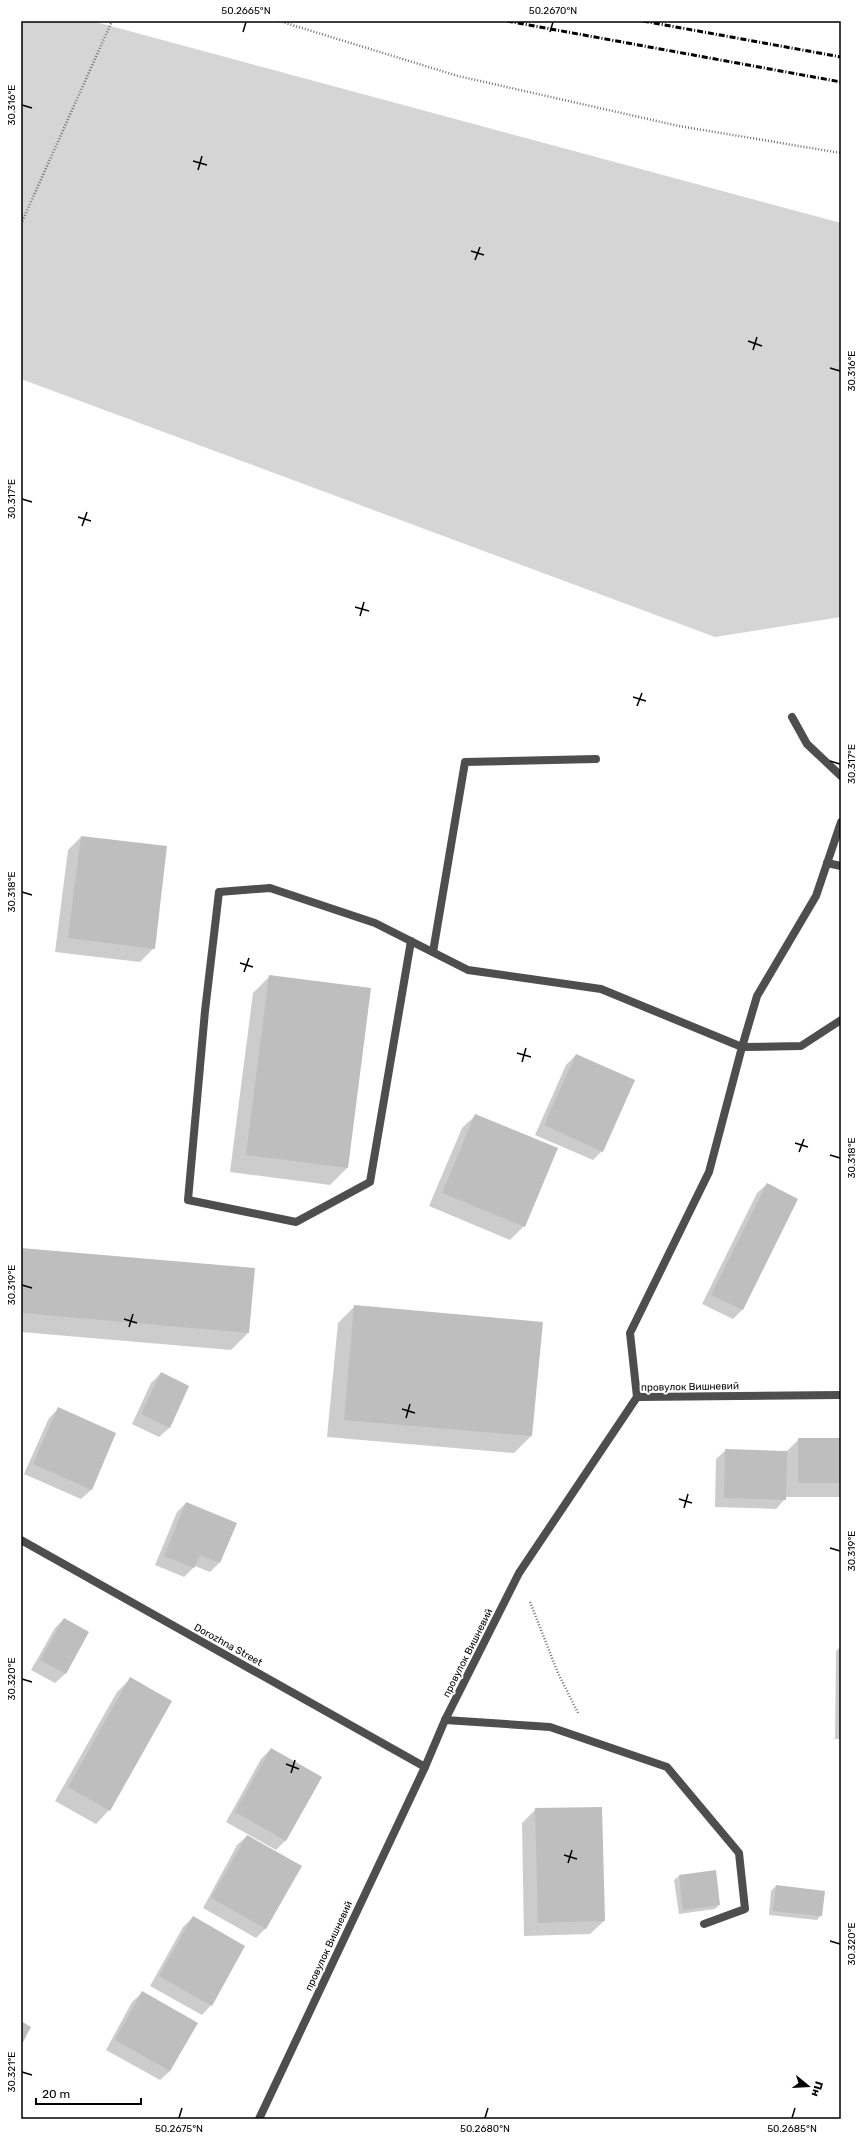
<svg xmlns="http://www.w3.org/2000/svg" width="862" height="2140" font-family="Rubik,sans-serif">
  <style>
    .green { fill: #d5d5d5 }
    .shadow { fill: #0003 }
    .building { fill: #bebebe }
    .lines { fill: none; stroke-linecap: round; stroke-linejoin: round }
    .path { stroke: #707070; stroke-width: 2.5; stroke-dasharray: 1 2; stroke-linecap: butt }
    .lane { stroke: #4e4e4e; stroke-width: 8 }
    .street { stroke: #4e4e4e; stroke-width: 8 }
    .rail { stroke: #000; stroke-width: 3; stroke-dasharray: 6 2 1 2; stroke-linecap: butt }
    .ticks { fill: none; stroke: #000; stroke-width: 1.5 }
    .labels { text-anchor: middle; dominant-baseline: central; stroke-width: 4; stroke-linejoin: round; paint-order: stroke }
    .street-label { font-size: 10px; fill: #000; stroke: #fff }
    .neatline { fill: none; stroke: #000; stroke-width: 1.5 }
    .ticks-label { font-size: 10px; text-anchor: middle; fill: #000 }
  </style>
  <rect width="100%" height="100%" fill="#fff"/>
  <path class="green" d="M21,21H92L841,223V617L715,637L21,379Z"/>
  <g class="shadow">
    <path d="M81,837L154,948L140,962L55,952L68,850Z"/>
    <path d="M270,976L347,1168L330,1185L230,1172L253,993Z"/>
    <path d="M576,1055L602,1151L593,1160L535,1135L566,1065Z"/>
    <path d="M476,1115L524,1226L510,1240L429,1206L462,1128Z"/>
    <path d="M767,1184L797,1199L742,1310L733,1319L702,1304L757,1193Z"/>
    <path d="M21,1249L248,1333L231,1350L21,1332Z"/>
    <path d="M355,1306L542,1323L531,1436L514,1453L327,1437L338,1323Z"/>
    <path d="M161,1373L188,1386L169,1428L159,1437L132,1424L151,1383Z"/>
    <path d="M58,1409L115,1434L91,1490L81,1499L24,1474L49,1418Z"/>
    <path d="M799,1439H841V1497H785V1499L776,1509L715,1507L716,1459L726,1450L786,1452Z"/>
    <path d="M186,1503L236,1523L219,1563L210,1572L195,1566L184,1577L155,1565L177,1512Z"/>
    <path d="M64,1619L88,1632L65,1674L55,1683L31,1670L55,1628Z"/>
    <path d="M841,1646V1739H835L836,1651Z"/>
    <path d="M130,1679L109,1810L96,1824L55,1801L117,1692Z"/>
    <path d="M271,1749L286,1840L276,1850L226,1822L261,1759Z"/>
    <path d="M536,1809L604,1921L590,1934L524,1936L522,1823Z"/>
    <path d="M247,1836L266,1928L256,1938L203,1908L237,1845Z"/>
    <path d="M715,1871L719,1905L715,1909L679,1914L674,1880L679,1876Z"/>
    <path d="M776,1886L821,1915L817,1920L769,1915L771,1891Z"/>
    <path d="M193,1917L211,2005L202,2015L150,1986L183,1927Z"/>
    <path d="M142,1993L196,2023L170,2071L160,2080L106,2050L132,2002Z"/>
  </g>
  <g class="building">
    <path d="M81,836L167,846L155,949L68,938Z"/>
    <path d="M269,975L371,988L348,1168L246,1155Z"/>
    <path d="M576,1054L635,1080L603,1152L544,1125Z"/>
    <path d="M475,1114L558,1148L525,1227L442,1193Z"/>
    <path d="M767,1183L798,1199L743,1310L711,1295Z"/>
    <path d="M21,1248L255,1268L249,1333L21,1313Z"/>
    <path d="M354,1305L543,1322L532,1436L344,1420Z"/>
    <path d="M161,1372L189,1386L170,1428L141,1414Z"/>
    <path d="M58,1407L116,1433L92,1490L33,1464Z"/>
    <rect x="798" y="1438" width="43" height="45"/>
    <path d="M725,1449L787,1451L786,1500L724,1498Z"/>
    <path d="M186,1502L237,1523L220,1563L200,1555L194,1568L164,1556Z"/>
    <path d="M64,1618L89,1632L66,1674L40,1660Z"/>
    <path d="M130,1677L172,1701L110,1811L68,1787Z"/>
    <path d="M271,1748L322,1777L286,1841L235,1812Z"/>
    <path d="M602,1807L605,1921L538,1923L535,1808Z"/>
    <path d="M247,1835L302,1866L266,1929L211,1898Z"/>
    <path d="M716,1870L720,1905L683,1910L679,1875Z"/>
    <path d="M776,1885L825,1891L822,1916L773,1911Z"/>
    <path d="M193,1916L245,1946L212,2006L159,1976Z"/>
    <path d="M142,1991L198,2023L170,2071L115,2040Z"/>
    <path d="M21,2021L31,2027L21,2046Z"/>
  </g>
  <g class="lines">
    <g class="path">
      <path d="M279,21L458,76L679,126L841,153"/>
      <path d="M21,224L112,21"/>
      <path d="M530,1602L558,1673L578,1713"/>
    </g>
    <g class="lane">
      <path d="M792,717L807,744L841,776"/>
      <path d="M841,822L816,896L757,996L742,1047L801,1046L841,1020"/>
      <path d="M827,863L841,866"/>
      <path d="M411,941L370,1182L296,1222L188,1200L205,1011L219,892L270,888L375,923L468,970L601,989L742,1047L709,1172L630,1333L637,1397"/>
      <path d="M433,952L465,762L596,759"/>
      <path d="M445,1720L550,1727L667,1767L739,1853L745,1909L704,1924"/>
    </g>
    <g class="street">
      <path d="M21,1540L425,1767"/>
      <path d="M259,2119L425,1767L445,1720L519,1573L637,1397L841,1395"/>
    </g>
    <g class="rail">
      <path d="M507,21L841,82"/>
      <path d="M643,21L841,57"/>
    </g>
  </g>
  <path class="ticks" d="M243,32L246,22M550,32L553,22M22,105L32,108M193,161L207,165M198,170L202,156M471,251L484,255M475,260L480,247M748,341L762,346M753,350L757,337M830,368L840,371M22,499L32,502M78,517L91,521M82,526L87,512M355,607L369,611M360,616L364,602M633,697L646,701M637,706L642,693M830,761L840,764M22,892L32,895M240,963L253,967M244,972L249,958M517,1053L531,1057M522,1062L526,1048M795,1143L808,1147M799,1152L804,1139M830,1155L840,1158M22,1285L32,1288M124,1319L137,1323M129,1327L133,1314M402,1409L415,1413M406,1418L410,1404M679,1499L692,1503M684,1508L688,1494M830,1548L840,1551M22,1679L32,1682M286,1764L299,1769M291,1773L295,1760M564,1855L577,1859M568,1863L572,1850M830,1941L840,1944M22,2072L32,2075M179,2118L182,2108M485,2118L488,2108M792,2118L795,2108"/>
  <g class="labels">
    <g class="street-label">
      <text transform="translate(690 1387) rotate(-1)">провулок Вишневий</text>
      <text transform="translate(228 1645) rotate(29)">Dorozhna Street</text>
      <text transform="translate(468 1653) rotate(-63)">провулок Вишневий</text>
      <text transform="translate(329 1946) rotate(-65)">провулок Вишневий</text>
    </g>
  </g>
  <rect width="862" height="2140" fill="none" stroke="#ffffff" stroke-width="44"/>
  <g transform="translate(808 2086) rotate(108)" stroke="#ffffff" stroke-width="3" paint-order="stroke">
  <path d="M0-3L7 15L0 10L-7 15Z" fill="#000000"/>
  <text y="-6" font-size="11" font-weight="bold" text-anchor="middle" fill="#000000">Пн</text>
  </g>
  <path d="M36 2098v6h105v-6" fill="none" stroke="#000000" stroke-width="2"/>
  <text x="42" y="2098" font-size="12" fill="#000000" stroke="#ffffff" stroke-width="3" paint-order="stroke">20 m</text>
  <rect x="22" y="22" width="818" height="2096" class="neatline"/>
  <g class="ticks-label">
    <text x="246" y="14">50.2665°N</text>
    <text x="553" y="14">50.2670°N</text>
    <text transform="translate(11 105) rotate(-90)" y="4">30.316°E</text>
    <text transform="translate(851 371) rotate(-90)" y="4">30.316°E</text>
    <text transform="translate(11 499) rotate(-90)" y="4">30.317°E</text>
    <text transform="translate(851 764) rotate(-90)" y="4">30.317°E</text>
    <text transform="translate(11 892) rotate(-90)" y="4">30.318°E</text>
    <text transform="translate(851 1158) rotate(-90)" y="4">30.318°E</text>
    <text transform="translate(11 1285) rotate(-90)" y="4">30.319°E</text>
    <text transform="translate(851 1551) rotate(-90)" y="4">30.319°E</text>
    <text transform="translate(11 1679) rotate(-90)" y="4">30.320°E</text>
    <text transform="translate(851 1944) rotate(-90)" y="4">30.320°E</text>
    <text transform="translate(11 2072) rotate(-90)" y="4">30.321°E</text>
    <text x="179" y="2132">50.2675°N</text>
    <text x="485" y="2132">50.2680°N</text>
    <text x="792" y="2132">50.2685°N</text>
  </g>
</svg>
